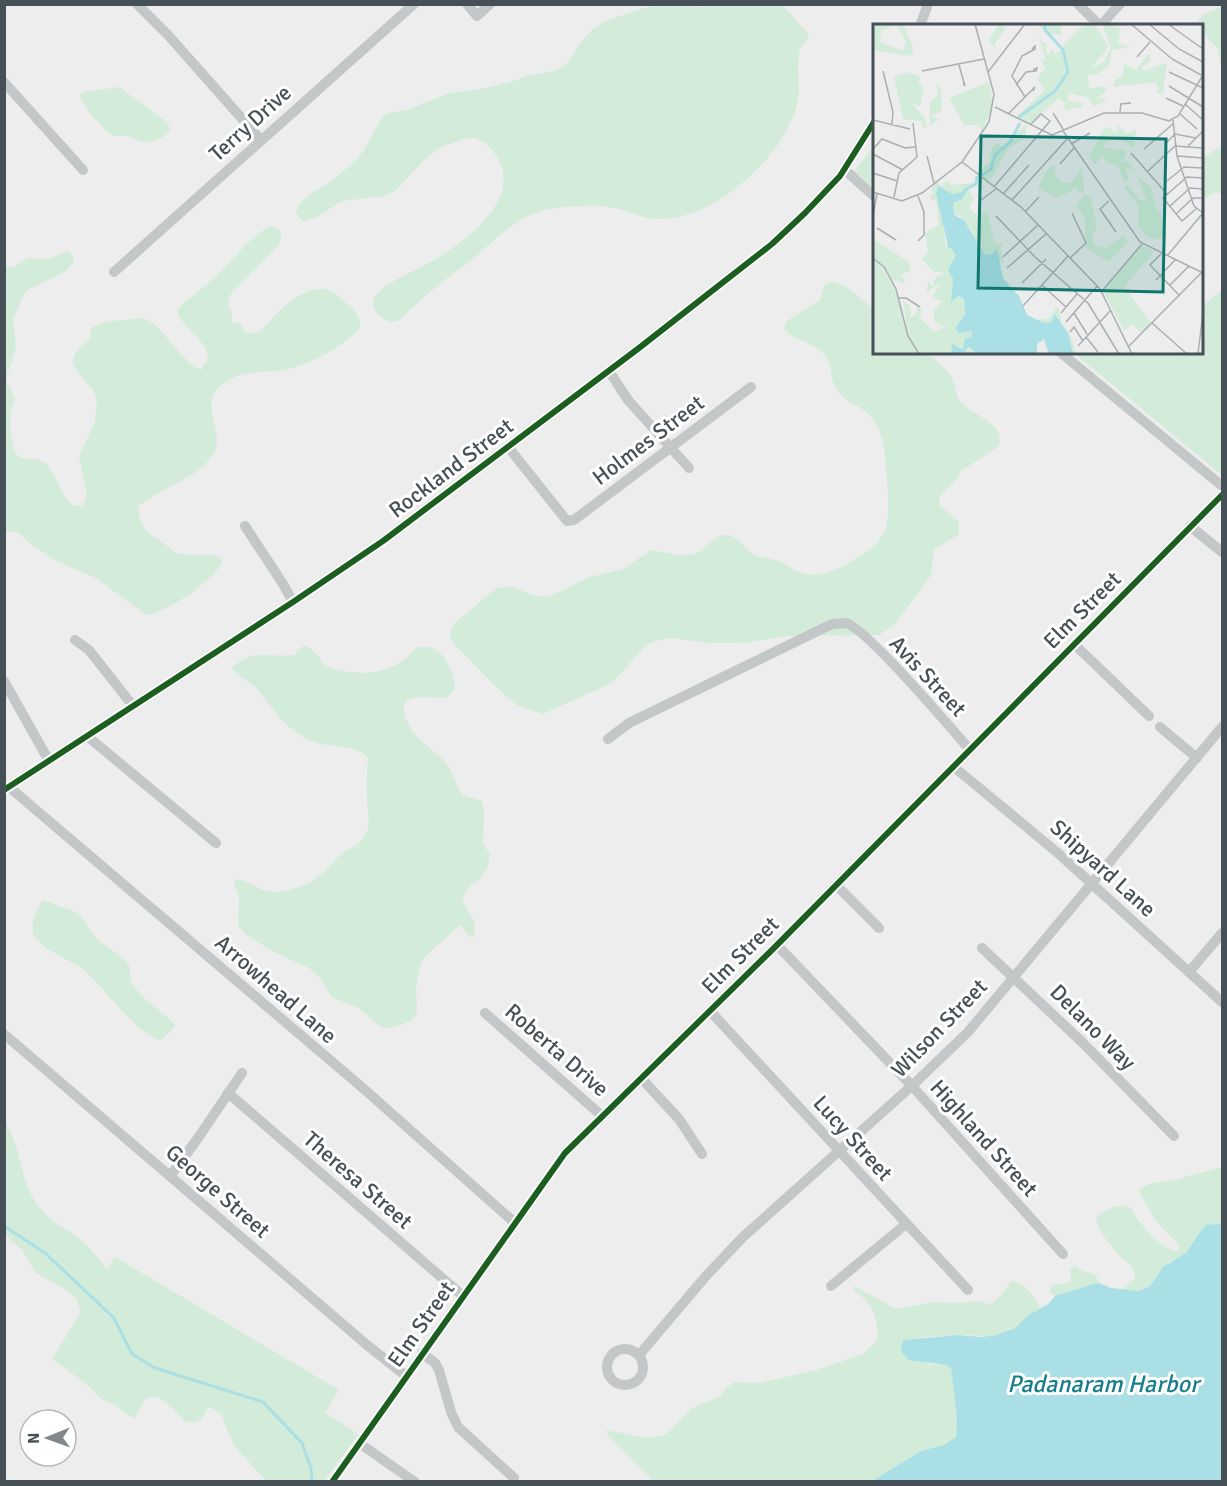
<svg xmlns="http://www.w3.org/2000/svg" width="1227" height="1486" font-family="Signika,sans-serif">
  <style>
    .green { fill: #d3ebd9 }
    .water { fill: #aae0e5 }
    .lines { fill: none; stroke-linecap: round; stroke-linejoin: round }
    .stream { stroke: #aae0e5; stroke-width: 3 }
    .minor { stroke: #c4c7c8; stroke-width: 10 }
    .cycleway-casing { stroke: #fff; stroke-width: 10 }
    .cycleway { stroke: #1b5e20; stroke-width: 6 }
    .labels { text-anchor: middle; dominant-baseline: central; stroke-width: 6; stroke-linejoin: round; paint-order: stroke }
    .street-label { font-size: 22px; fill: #465157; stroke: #fff }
    .water-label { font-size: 24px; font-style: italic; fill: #187f8a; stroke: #fff }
    .inset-river { fill: none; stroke: #aae0e5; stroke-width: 3 }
    .inset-road { fill: none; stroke: #aaafb1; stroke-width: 1.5 }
    .view { fill: #0f766e; fill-opacity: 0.15; stroke: #0f766e; stroke-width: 3 }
    .inset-edge { fill: none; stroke: #465157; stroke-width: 3 }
  </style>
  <rect width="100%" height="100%" fill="#ededed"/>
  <g class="green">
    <path d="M678,4L695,7L709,4L783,5L809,35C808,42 802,43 800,50C795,65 801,84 798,100C789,153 713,222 658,219C646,219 634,214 623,210C601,203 554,205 533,214C511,223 492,242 475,257C462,268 448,277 435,288C422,298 410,310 398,321C384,325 368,309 375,297C383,284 408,274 421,267C453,251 514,210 502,168C498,154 488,143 475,138H467L441,147L424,160L395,191L386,196L342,201L317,217L303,222L296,213C299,197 318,191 330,182C341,174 353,163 362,153C372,140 375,124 387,113L407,110L449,93L481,89L514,81L526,76L553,71L561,68L570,60L580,43L595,27L608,20L651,6Z"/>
    <path d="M1222,7V68L1217,48L1202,32V26L1198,25L1197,22L1204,14Z"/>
    <path d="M119,87L168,123L170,131C162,139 151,144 140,141C135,140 132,137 127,136C122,135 118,137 113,135C102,129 83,106 80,95L83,92Z"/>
    <path d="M874,146V188L854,171Z"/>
    <path d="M1222,146V193H1215L1202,200V158Z"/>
    <path d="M270,226L276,227L281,232L280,244L230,295L228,306L232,311V322L241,324L246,333C258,335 263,329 270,321C282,307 305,286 325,289C335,291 341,299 348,305C356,312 361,317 360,328C342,348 303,369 276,371C250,373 238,370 217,389C202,402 223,433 215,451C203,477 159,488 138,507C141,532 148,532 165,544C171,549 174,553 181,554C194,556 208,553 220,557L222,562C215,580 165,614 146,615L96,578L56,561L28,542L19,533L8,531L5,534V266L14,268C32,249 37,263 51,258C58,255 61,251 70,252L74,259L73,263L66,271L26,291L13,319L16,347L6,379L15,399C7,416 10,435 15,453C28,466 36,450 51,470C60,481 64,511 83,505L87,495L79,457L95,421L97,402L94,392L73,365C71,352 82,347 90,338L91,328C102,322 111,321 123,320C131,320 139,316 146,319C163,326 182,363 201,370L208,360C209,340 181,329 177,310C188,298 200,291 212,280C232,262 246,240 270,226Z"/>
    <path d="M830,282C849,283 859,299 874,309V352C885,353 918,350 926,353C934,358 949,370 952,379C955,386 956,394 960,401C970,415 1008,422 998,447L961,471L956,480L939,497L940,506L958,521L959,534L934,550L931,575L895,624L879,635L789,636L741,643H709L670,638L658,640L646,645L612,683L543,714L517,705L495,686L453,643L450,636L451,629L457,621L497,588L509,586L536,596L548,597L590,577L623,569L651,550C665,552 683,558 696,553C707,549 715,534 727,535C738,536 743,548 752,554C760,558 769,558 778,561C796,568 798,577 820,574C833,572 843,566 854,560C893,538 889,520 887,479C885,458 886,436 872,418C863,406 845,403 837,390C829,378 833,362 822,352C811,341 795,342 784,329L787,321L820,300L824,286Z"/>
    <path d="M1222,290V475L1074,353L1202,352V306Z"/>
    <path d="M303,646C316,647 318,660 327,666C330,669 337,669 340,670C369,677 398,671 417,647C423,647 431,646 436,650C448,658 455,676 455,689L446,698L419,697L407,700L403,706C408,741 430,742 447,765C454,774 456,786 462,795L482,801L484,811L483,843L490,855L488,866L481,878L470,886L462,898C466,912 480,921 473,937H470L460,925L429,953L421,963L416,986L417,1012L411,1021L391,1028L381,1027L359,1008L332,997L321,979L309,968L272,951L245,934L238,925L239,896L234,883L235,879C250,880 258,892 274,892C290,891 309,885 321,875C328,869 333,861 340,855C351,845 360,848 367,831C371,821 367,810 367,799C366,786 367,772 368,758L365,755C347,742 331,749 312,741C283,728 276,711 256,688C249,680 237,677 232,668C255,647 267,658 294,655Z"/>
    <path d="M43,900L78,913L97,939L124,959L129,965L131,981L135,988L145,999L175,1024V1027L161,1040C140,1039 101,983 83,969C69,958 43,952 34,935C29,926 38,906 43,900Z"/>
    <path d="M5,1123C22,1147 19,1179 37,1204C49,1222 67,1228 83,1242C92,1250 100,1260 107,1270L115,1257L339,1390L325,1413L358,1434L324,1481H266L236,1448L226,1428L222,1415L208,1406C205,1417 199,1426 184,1421C173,1410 164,1394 146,1398L134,1419L112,1403L102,1400L89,1386L52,1359L81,1312L76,1298L62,1287L36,1273L23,1251L5,1235Z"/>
    <path d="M1222,1167V1224L1202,1229L1186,1253L1181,1258L1170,1262L1157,1275L1150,1286L1139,1291L1122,1289L1135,1278C1135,1265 1126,1263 1118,1254C1110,1245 1100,1233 1096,1221L1099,1214C1108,1209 1125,1200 1133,1211C1135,1214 1136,1217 1138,1220C1147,1230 1163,1251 1178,1251L1179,1245L1155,1220L1139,1191L1142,1187L1153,1183L1171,1181Z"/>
    <path d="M1075,1266L1083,1271L1095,1274L1099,1283L1055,1296L1049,1292L1051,1285L1069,1283L1071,1280L1070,1269Z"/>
    <path d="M1011,1281C1024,1281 1035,1298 1040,1308C1024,1317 1015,1331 996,1335C984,1338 972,1334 959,1335C940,1336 922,1337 903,1340L928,1364L947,1365L951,1368L957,1419L956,1437L944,1446L921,1451L872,1481H652L649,1476L607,1434L606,1430L646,1438L662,1436L670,1431L692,1408L721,1396L726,1388L735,1382L760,1383L816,1370L863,1354L878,1339C877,1315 873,1303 853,1290L854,1286L896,1309L934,1302L960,1303L975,1301L991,1304L1002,1294Z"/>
  </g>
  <path class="water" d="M1209,1223L1212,1225L1222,1224V1481H872L921,1451L944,1445L956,1437L957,1419L951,1368L947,1365L908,1360L901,1351L903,1340L959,1335L981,1337L997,1335L1015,1328L1027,1316L1048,1304L1055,1296L1090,1285L1099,1283L1111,1288L1139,1291L1150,1286L1163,1267L1186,1253L1202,1229Z"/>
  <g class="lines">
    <path class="stream" d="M4,1226L45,1253L114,1318L132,1354L155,1368L263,1402L302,1443L311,1468L312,1482"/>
    <g class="minor">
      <path d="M137,4L168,35L261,140"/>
      <path d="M467,4L477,16L490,4"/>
      <path d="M1078,4L1100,26L1120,4"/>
      <path d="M920,26L928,4"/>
      <path d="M4,82L83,170"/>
      <path d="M845,170L874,196"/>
      <path d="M114,272L414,4"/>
      <path d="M1060,352L1222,486"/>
      <path d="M609,371L628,400L689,468"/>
      <path d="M509,448L567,521L574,520L751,387"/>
      <path d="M245,526L283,584L293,602"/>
      <path d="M1190,526L1222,552"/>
      <path d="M75,640L89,650L133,706"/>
      <path d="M1074,644L1149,716"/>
      <path d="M4,681L49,761"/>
      <path d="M1160,727L1197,758"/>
      <path d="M87,736L216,843"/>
      <path d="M608,739L629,723L832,624C836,624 842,623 846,623C866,628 951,728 970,750"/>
      <path d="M954,767L1059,854L1222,1002"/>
      <path d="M9,787L364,1089L515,1223"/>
      <path d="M4,790L293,602L383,541L639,348L772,244L805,213L840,176L874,122"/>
      <path d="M836,885L879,928"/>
      <path d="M777,945L912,1086L1063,1254"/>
      <path d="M982,948L1082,1042L1174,1136"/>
      <path d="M1189,972L1222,933"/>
      <path d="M710,1011L968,1290"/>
      <path d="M485,1013L602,1116"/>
      <path d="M4,1034L367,1345L406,1376"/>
      <path d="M641,1078L679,1119L702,1154"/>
      <path d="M228,1093L463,1296"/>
      <path d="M171,1175L198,1138L242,1073"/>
      <path d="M831,1286L906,1224"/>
      <circle cx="625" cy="1367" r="18"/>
      <path d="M422,1353L435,1363L439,1370L451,1412L458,1427L514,1478"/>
      <path d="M639,1355L706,1276L743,1237L916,1082L968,1032L1222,727"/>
      <path d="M359,1443L415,1482"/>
      <path d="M332,1482L565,1153L775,947L1222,495"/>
    </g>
    <defs>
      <g id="cycleway">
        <path d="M4,790L293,602L383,541L639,348L772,244L805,213L840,176L874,122"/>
        <path d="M332,1482L565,1153L775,947L1222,495"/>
      </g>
    </defs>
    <use href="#cycleway" class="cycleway-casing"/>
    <use href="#cycleway" class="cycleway"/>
  </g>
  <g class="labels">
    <g class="street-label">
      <text transform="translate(250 123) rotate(-42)">Terry Drive</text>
      <text transform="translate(648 440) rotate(-37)">Holmes Street</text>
      <text transform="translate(451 468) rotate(-37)">Rockland Street</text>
      <text transform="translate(1082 610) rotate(-45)">Elm Street</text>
      <text transform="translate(928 676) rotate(47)">Avis Street</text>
      <text transform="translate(1103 868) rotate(42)">Shipyard Lane</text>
      <text transform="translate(740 955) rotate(-45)">Elm Street</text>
      <text transform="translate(276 989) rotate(41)">Arrowhead Lane</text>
      <text transform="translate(1093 1027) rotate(45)">Delano Way</text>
      <text transform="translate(939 1028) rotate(-46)">Wilson Street</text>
      <text transform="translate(557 1050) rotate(41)">Roberta Drive</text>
      <text transform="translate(853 1138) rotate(48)">Lucy Street</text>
      <text transform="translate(984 1138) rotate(48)">Highland Street</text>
      <text transform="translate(358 1180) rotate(41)">Theresa Street</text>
      <text transform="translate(218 1191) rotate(41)">George Street</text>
      <text transform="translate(421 1324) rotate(-55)">Elm Street</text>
    </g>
    <g class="water-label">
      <text x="1103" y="1384">Padanaram Harbor</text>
    </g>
  </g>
  <g transform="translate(873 24)">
    <rect width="330" height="330" fill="#ededed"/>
    <path d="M30,0L40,23L39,32L1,26L0,1ZM24,1L33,18L31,27L7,18L8,6ZM126,0L133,4L122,19L124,27L116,16ZM164,0H188V11L178,9L188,24L212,0H221L236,23L219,43L231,38L238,23L229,0H242L248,6L245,19L257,23L239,26L236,41L225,50L214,51L217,65L230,62L235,66L222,75L235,74L221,83L216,74L199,70L194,72L195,77L210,79L208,85L200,83L193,88L190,80L194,79L187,77V73L157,100L143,93L172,66L164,55L172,44L167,34L173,37L166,14L176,23H171L175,31L179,25L181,30L189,26ZM276,29L278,36L269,43L270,47L294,39L290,70L283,68L286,64L282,58L240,63L242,56L250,51L251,40L263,46ZM34,48L48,53L45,58L51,64L47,82L38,79L51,93L54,103L51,105L48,97L30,95L21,53ZM63,58L68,67L69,88L58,91L65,96L57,101V78L65,71ZM116,58L120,83L109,107L105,101H91L76,74ZM153,100V113L135,125L119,154L114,156L104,148L117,138L116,129L123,119L130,122ZM245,101L253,110L263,105L261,123L245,115L236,116L229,124L252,126L253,132L246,139L254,136L264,148L252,143L256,155L252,159L244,141L235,140L229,131L222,141L216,133L231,105L235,103L243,109ZM183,142L182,151L190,159H198L209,143L211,168L206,170L203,164L185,174L165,164L176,143ZM264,152L278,163L283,185L289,191L293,209L286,216L275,213L265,202V181L251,163L255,161L266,176H273ZM74,156L78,161L103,159L95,165L101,174L96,184L106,193L114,187L122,219H131L128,224L131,239L125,238L124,224L120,230L112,231L101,217L99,207L86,191H81L80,179L89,175L94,167L79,170L63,164L70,192L73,225L78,224L84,231L76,248L80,255L78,277L86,272L91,275L92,290L82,305L86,309L99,306L98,313L91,315L93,324L102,328L91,330L92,324L79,321V330H46L36,310L30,277L38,283L37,294L43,290L44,282L49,286L46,293L62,308L76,300L68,302L61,296V286L70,277L59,274L66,260L53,268L56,257L59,263L62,254L71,248H61L49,235L55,228L52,209L66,201L63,175L58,177L56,172L60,170L58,164L64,158L69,163ZM212,170L218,175L224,203L219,213L222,222L234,224L250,212L255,217L236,238L212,223V195L203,181ZM0,215L36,238L38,246L28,251L33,260L18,255L10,241L0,233ZM269,221L281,228L251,263L278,299L268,309L260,300L251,307L230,267ZM0,235L9,243L22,266L44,330H0ZM185,282L189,300L196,308L204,330L199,328L195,309L183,290L179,299H171L161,296L150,287L163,296L175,295Z" fill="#d3ebd9" fill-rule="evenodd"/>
    <path d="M65,162L79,170L94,167L89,175L80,179L81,191L91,196L112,231L120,230L124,224L130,254L146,272L154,291L171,299L179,298L182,290L195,309L200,330H176L171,315L164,320V330H92L102,328L95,323L90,330H78L79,320L90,325L92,314L98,313L99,307L86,309L82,305L92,290L91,275L86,272L78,278L80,255L75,246L83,231L78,224L73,225L75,222L63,169Z" fill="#aae0e5"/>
    <path class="inset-river" d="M146,93L182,67L195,48L190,26L172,6V0M109,151L118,145L122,131L137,118L147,99M90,167L103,160L104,152"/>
    <path class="inset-road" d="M258,0L299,35L328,51M276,0L306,25L330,38M295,0L330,25M264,33L277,18M86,41L92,62L90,59M10,47L20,88L19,101M49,47L111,35M115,48L152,0M296,48L330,64M143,61L153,48L163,47L164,44L160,46M296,62L330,83M152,73L139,52L149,32L162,25V22L159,25M293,74L310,82M312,80L330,96M122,83L179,111L231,89H269L296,97L305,92L330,51M247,88L248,80L258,79M136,89L162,63L160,67M180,89L190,105M306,89L324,105M0,96L37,105M190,107L267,218L330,249M198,120L217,109M292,120L302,110L323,114M315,122L330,107M0,125L9,115L32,124L42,123M271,125L301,99M258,129L294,170M0,130L30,146M54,132L61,159M304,132L330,134M89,138L148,183L227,265L259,330M187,140L201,124M275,147L302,122L330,124M0,149L24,157M294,157L311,143L330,144M121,163L177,97L168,90L157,101M0,168L29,177L49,169L89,138L116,98L121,70L102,0M130,170L156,141M45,172L51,188V211L45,217M21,173L26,149L44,133L40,99M108,176L123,165M139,176L194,115M236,177L227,185L243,208M297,182L317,164L330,165M323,185L309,197L290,174L314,153L330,154M152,188L166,173M303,190L320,174H330M0,192L4,170M123,192L162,233L215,279L246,330M4,204L23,216M288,230L277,241L307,272M294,232L330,189L321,182L304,132L300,96M130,233L165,201M0,234L11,243L23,265L35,312L46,330M197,234L213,219L199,189M134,244L173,210M283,256L302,236M149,259L173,235M169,261L193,283M297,261L316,242M229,267L269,220M26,274H33L47,283M150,282L195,232M188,289L204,270M201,289L214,310M193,298L224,262M279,299L314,330M197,308L201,303L210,317M213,313L225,328M205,322L238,286M256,322L329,248M325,330L330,288"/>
    <path class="view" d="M108,112L293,115L290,268L105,264Z"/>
    <rect width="330" height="330" class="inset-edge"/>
  </g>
  <rect width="1227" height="1486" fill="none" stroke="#465157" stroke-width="12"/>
  <g transform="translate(48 1438) rotate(269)"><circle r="28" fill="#ffffff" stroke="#b5b9bc" stroke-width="1.5"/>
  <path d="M0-4.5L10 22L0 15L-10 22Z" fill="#80888c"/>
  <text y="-9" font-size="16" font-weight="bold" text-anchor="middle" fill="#465157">N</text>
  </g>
</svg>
